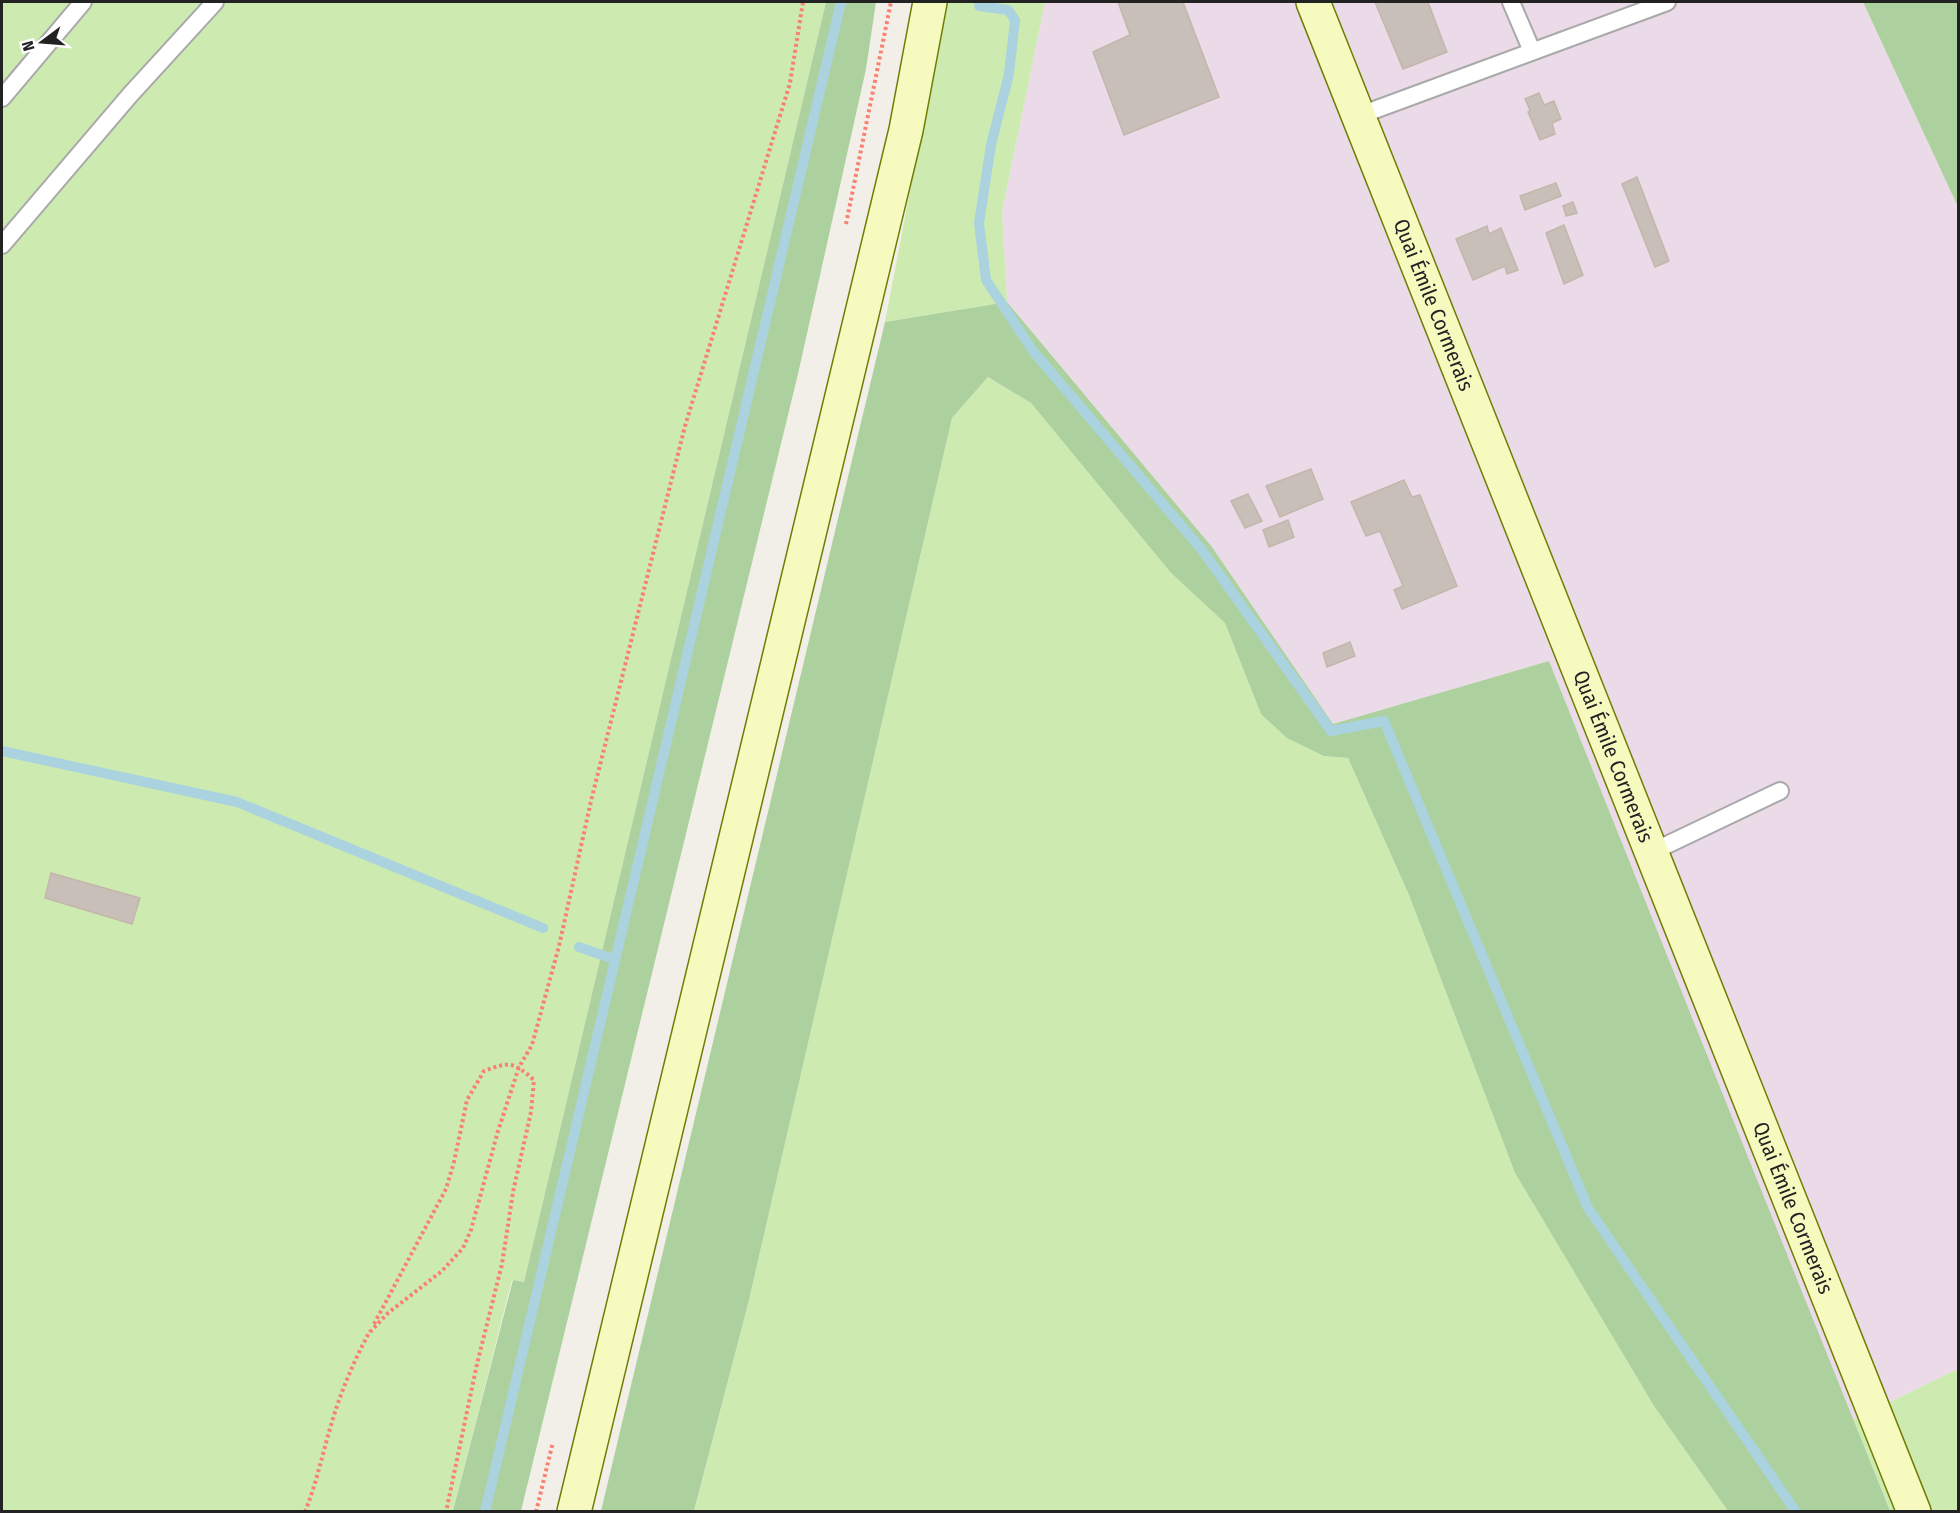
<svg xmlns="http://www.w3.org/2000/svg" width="1960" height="1513" font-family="'Fira Sans Condensed',sans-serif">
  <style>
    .industrial { fill: #ebdbe8 }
    .grass { fill: #cdebb0 }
    .forest { fill: #add19e }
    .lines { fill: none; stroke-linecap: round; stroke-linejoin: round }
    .stream { stroke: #aad3df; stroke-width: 10 }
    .building { fill: #c7bfb8; stroke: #c4b6ab; stroke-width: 1.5 }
    .lane-casing { stroke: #a9a9a9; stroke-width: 20 }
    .secondary-casing { stroke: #707d05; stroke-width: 36 }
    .path { stroke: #fa8072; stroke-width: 4; stroke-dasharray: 3 3; stroke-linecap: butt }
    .lane { stroke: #fff; stroke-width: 16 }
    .secondary { stroke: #f7fabf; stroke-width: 33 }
    .labels { text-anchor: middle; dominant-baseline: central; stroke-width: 5; stroke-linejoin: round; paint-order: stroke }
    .street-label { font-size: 21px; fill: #222; stroke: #fff }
  </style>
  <rect width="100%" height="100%" fill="#f2efe9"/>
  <path class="industrial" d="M1045,2H1863L1958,207V1369L1853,1420L1549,661L1333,724L1212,547L1007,302L1002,212Z"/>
  <g class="grass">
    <path d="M2,2H826L524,1282L512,1280L453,1511L2,1512Z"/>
    <path d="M946,2H1045L1002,212L1007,302L885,322Z"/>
    <path d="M988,377L1031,403L1171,573L1225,623L1261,714L1324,756L1348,758L1409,895L1515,1173L1654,1406L1728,1511L694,1512L748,1304L952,418Z"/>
    <path d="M1958,1369V1511H1890L1853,1420Z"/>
  </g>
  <g class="forest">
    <path d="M826,2H876L866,69L798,374L521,1511H453L513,1280L524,1282Z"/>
    <path d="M1863,2H1958V207Z"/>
    <path d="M1007,302L1212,547L1333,724L1549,661L1890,1511H1728L1654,1406L1515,1173L1409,895L1348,758L1324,756L1287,738L1261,714L1225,623L1171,573L1031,403L988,377L952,418L748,1304L694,1511H601L885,322Z"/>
  </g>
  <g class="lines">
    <g class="stream">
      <path d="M979,6L1008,10L1015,20L1009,74L991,145L979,223L986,280L1033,351L1202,550L1331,731L1384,721L1588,1208L1796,1512"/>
      <path d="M2,751L237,802L543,928"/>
      <path d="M579,947L613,959"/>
      <path d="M485,1512L841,2"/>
    </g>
  </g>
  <g class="building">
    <path d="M1118,2H1183L1219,97L1124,135L1093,52L1130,35Z"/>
    <path d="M1375,2H1428L1447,52L1403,69Z"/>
    <path d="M1539,93L1544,105L1554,101L1561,119L1552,123L1555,134L1540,140L1528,112L1530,110L1525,99Z"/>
    <path d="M1637,177L1669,261L1655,267L1622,184Z"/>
    <path d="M1556,183L1561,196L1525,210L1520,196Z"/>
    <path d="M1573,202L1577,213L1566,216L1563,206Z"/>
    <path d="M1564,225L1583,275L1564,284L1546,233Z"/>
    <path d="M1487,226L1489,234L1501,228L1518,270L1507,274L1505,266L1473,280L1456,239Z"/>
    <path d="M1311,469L1323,499L1280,517L1266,486Z"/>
    <path d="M1404,480L1412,497L1420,495L1457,586L1402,609L1394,590L1403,586L1380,531L1366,536L1351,502Z"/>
    <path d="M1248,494L1262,521L1245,528L1231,501Z"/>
    <path d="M1288,520L1294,537L1269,547L1263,530Z"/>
    <path d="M1350,642L1355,656L1327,667L1323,653Z"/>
    <path d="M51,873L140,898L132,924L45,898Z"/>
  </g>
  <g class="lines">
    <defs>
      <g id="lane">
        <path d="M1511,2L1532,51"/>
        <path d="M2,98L83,2"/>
        <path d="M1358,116L1667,2"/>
        <path d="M2,245L130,95L215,2"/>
        <path d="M1652,852L1780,791"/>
      </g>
      <g id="secondary">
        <path id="s1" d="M1313,2L1914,1512"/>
        <path d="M574,1512L906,130L930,2"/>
      </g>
    </defs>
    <use href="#lane" class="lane-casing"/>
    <use href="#secondary" class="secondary-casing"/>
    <g class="path">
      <path d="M846,224L891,2"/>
      <path d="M374,1324L446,1189L454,1162L467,1100L484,1071C510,1061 513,1062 534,1080L531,1112L513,1192L502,1264L477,1364L446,1512"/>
      <path d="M370,1332L388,1313L442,1271L463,1248L471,1230L498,1131L519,1067L532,1045L559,946L591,801L685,426L790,83L803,2"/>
      <path d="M305,1512C318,1479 324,1446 335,1412C344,1384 356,1357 370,1331"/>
      <path d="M536,1512L553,1442"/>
    </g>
    <use href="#lane" class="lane"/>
    <use href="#secondary" class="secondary"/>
  </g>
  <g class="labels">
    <g class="street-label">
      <text stroke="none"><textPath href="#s1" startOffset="326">Quai Émile Cormerais</textPath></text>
      <text stroke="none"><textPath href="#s1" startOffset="812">Quai Émile Cormerais</textPath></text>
      <text stroke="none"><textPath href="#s1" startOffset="1298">Quai Émile Cormerais</textPath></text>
    </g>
  </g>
  <rect width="1960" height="1513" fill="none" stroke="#222222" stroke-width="6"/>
  <g transform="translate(42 42) rotate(254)" stroke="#ffffff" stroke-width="4.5" paint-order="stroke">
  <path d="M0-4.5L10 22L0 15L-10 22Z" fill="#222222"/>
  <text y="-9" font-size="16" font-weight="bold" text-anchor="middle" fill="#222222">N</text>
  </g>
</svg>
